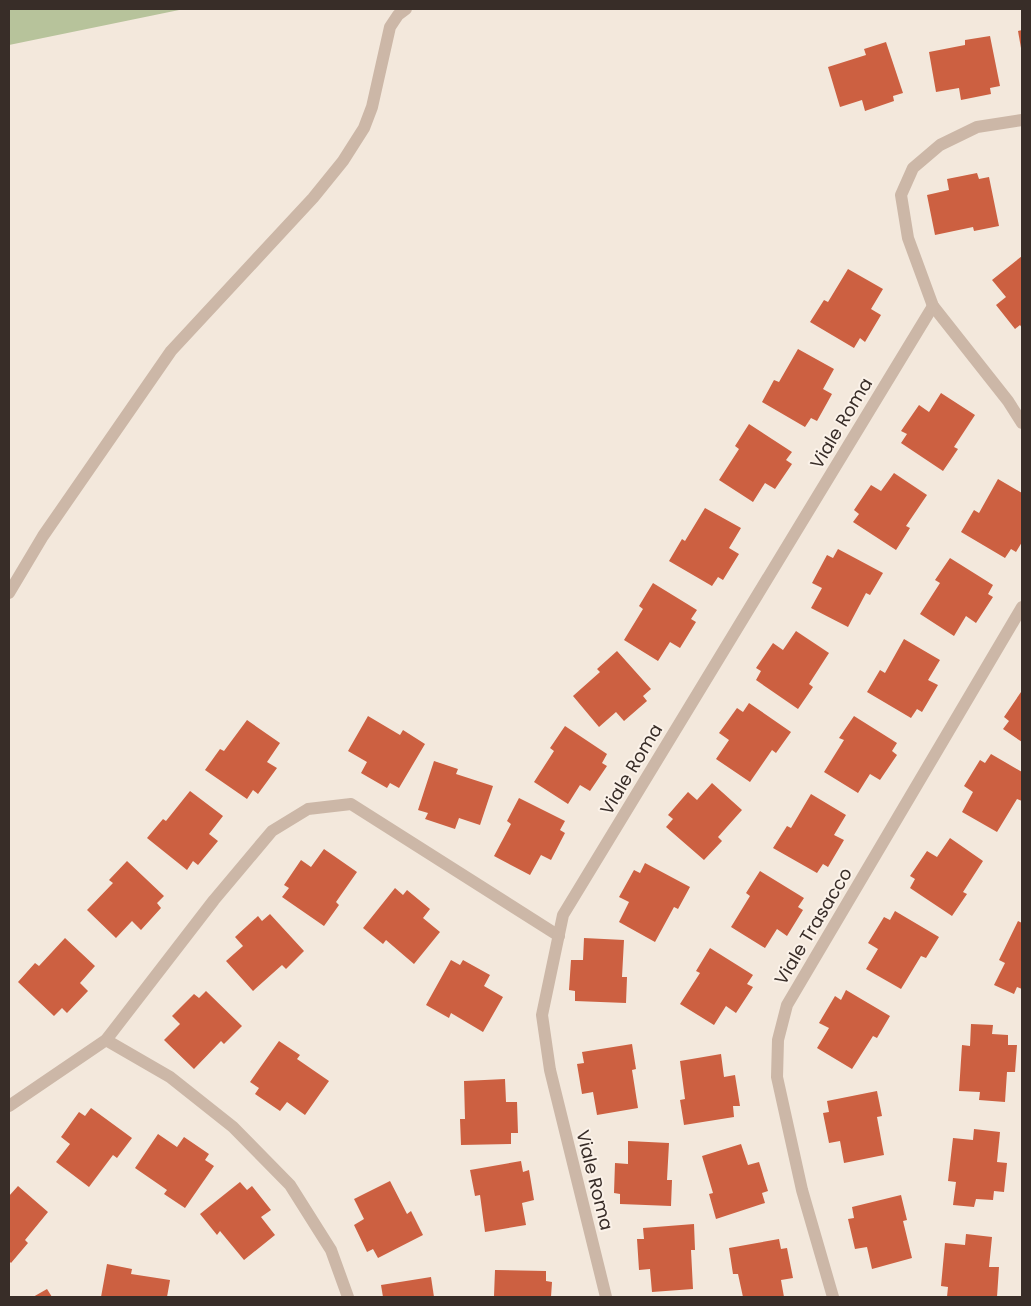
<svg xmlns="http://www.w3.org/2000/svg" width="1031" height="1306" font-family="Poppins,sans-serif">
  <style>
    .green { fill: #b7c39b }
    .building { fill: #cc6041 }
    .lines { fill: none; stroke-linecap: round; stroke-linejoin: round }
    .street { stroke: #ccb7a7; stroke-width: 12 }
    .labels { text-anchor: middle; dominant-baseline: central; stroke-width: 4; stroke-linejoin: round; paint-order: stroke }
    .street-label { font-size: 18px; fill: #382d28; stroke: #fbf2e9 }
  </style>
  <rect width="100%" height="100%" fill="#f3e8dc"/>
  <path class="green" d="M9,9H184L9,45Z"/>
  <g class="building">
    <path d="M1022,30V48H1021L1018,31Z"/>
    <path d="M990,36L1000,86L990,88L991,94L961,100L959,88L936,92L929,52L965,45V40Z"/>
    <path d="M886,42L903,93L893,96L894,101L865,111L862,100L840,107L828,67L866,55L864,49Z"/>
    <path d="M977,173L979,179L989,177L999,226L974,231L973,227L935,235L927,195L949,190L947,179Z"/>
    <path d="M1022,256V328L1020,325L1015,329L996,305L1006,297L992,280Z"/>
    <path d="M848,269L883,289L871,309L881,315L865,342L860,338L854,348L810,322L824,300L828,302Z"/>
    <path d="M798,349L834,369L823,389L832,394L817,421L811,418L805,427L762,402L774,380L779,382Z"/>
    <path d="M941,393L975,415L954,447L958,449L943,471L901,443L907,434L901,431L919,405L929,412Z"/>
    <path d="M749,424L792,452L786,460L792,464L775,489L765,483L753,502L719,480L739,449L735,446Z"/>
    <path d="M894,473L927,495L906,526L910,528L896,550L853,522L859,514L854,510L871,485L881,491Z"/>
    <path d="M998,479L1022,493V542L1016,552L1011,549L1005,558L961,532L974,510L979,513Z"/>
    <path d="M705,508L741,528L729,548L739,554L723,580L718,577L712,586L669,561L682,539L685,541Z"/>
    <path d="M838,549L883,573L870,595L866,593L848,627L811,608L822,588L812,583L827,555L833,558Z"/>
    <path d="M950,558L993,585L988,594L993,597L976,623L966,616L954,636L920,614L940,583L935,580Z"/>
    <path d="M653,583L697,610L691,619L696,622L680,648L670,642L658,661L624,640L643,609L639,606Z"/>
    <path d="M796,631L829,653L809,684L813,687L798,709L756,680L761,671L756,668L773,643L783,650Z"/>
    <path d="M904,639L940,660L928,680L938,685L922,712L917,709L911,718L867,692L880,670L885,673Z"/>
    <path d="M617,651L651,689L643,696L647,701L624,721L616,712L599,727L573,696L600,672L597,669Z"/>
    <path d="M1021,692L1022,693V742L1003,729L1009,721L1004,717Z"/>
    <path d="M749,703L791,732L776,753L772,750L750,782L716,759L729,740L719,733L737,708L743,712Z"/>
    <path d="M368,716L400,735L403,730L425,744L399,788L390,783L387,788L361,773L367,762L348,751Z"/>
    <path d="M854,716L897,743L892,751L897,755L880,780L870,774L858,793L824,772L844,740L839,738Z"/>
    <path d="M247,720L280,743L267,762L277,768L258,794L253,790L247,799L205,770L220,749L224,751Z"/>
    <path d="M565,726L607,754L602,763L607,766L590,791L580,785L568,804L534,782L554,751L550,748Z"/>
    <path d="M991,754L1022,772V801L1017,799L997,832L962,812L973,792L964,786L980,760L985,763Z"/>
    <path d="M434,761L458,769L456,774L493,786L480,825L459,818L455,829L425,819L428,813L418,810Z"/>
    <path d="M712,783L742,810L718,837L722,841L704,860L666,827L673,819L668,815L688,792L697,800Z"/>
    <path d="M190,791L223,816L209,834L218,841L198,865L193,861L187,870L147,838L163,819L166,821Z"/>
    <path d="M811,794L846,815L834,835L844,840L828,867L823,864L817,873L773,848L787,826L791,828Z"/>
    <path d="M519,798L565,821L560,830L565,833L551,860L541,855L530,875L494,856L511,824L507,821Z"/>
    <path d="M950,838L983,861L963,892L967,894L952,916L910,888L915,879L910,876L927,851L937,857Z"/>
    <path d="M324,849L357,872L336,902L339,905L324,926L282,897L289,888L284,885L301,860L311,867Z"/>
    <path d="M127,861L164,896L157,903L161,908L141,930L132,921L116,938L87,910L113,883L109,880Z"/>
    <path d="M645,863L690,887L678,909L674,907L655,942L619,922L629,902L619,897L634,870L640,873Z"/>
    <path d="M760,871L804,898L798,907L803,910L787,936L777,929L765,948L731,927L750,896L746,893Z"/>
    <path d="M395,888L403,895L407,890L430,909L423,918L440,932L414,964L386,940L383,944L363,928Z"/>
    <path d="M895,911L939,937L926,958L921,956L901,989L866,969L878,949L868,943L884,917L890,920Z"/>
    <path d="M270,914L304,951L286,969L282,965L253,991L226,961L243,946L235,937L258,916L262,921Z"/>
    <path d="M1018,921L1022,923V989L1017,987L1014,994L994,985L1005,963L999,960Z"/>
    <path d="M65,938L95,966L80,983L88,991L67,1013L62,1008L54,1016L18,982L35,963L39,966Z"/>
    <path d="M584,938L624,940L622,977H627L626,1003L575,1001V991L569,990L571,960H583Z"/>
    <path d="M710,948L753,975L747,984L753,987L736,1013L726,1006L714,1025L680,1004L700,973L696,971Z"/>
    <path d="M451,960L460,965L463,960L490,975L484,986L503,997L483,1032L451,1013L449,1018L426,1005Z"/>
    <path d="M846,990L890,1016L877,1038L873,1036L852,1069L817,1048L829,1028L819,1023L835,996L841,1000Z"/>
    <path d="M206,991L242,1026L224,1044L221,1041L194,1069L164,1040L180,1024L172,1016L194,994L199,998Z"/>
    <path d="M971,1024L993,1025L992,1034L1008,1035V1045H1017L1015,1072H1007L1005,1102L979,1100L980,1092L959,1091L962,1045L970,1046Z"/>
    <path d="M279,1041L300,1055L297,1059L329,1081L305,1115L287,1102L280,1111L255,1094L259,1088L250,1082Z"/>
    <path d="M632,1044L636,1069L632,1070L638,1108L597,1115L593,1092L582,1094L577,1064L584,1063L582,1052Z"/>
    <path d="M721,1054L724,1077L735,1075L740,1106H733L734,1117L684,1125L680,1100L685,1099L680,1061Z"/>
    <path d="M505,1079L506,1102H517L518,1133H511V1144L461,1145L460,1119H465L464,1081Z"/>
    <path d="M877,1091L882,1116L877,1117L884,1155L844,1163L840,1141L829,1143L823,1113L829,1112L827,1101Z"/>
    <path d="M91,1108L132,1138L117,1158L113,1155L89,1187L56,1162L70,1144L61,1137L79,1112L85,1116Z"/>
    <path d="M974,1129L1000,1132L997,1162L1007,1163L1004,1192L994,1191L993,1200L976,1199L974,1207L953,1205L956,1182L948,1181L953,1138L973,1140Z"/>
    <path d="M158,1134L177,1147L184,1137L209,1154L205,1160L214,1166L185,1208L164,1194L167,1190L135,1168Z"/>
    <path d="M628,1141L669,1143L667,1180H672L671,1206L620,1204V1194L614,1193L615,1163L628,1164Z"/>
    <path d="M741,1144L748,1165L759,1162L768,1191L762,1193L765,1203L716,1219L709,1194L713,1193L702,1156Z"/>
    <path d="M521,1161L523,1172L529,1170L534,1200L522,1203L526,1225L485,1232L480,1195L475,1196L470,1170Z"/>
    <path d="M390,1181L407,1214L411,1211L423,1235L378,1258L373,1249L367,1252L354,1225L364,1219L354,1199Z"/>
    <path d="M240,1182L247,1190L252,1186L271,1210L261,1217L275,1235L244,1260L220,1231L217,1235L200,1214Z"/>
    <path d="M18,1186L48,1212L25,1240L28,1243L11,1263L9,1261V1196Z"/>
    <path d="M901,1195L907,1220L903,1221L912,1258L872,1269L867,1247L855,1249L848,1219L854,1218L852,1207Z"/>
    <path d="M694,1224L695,1250H691L693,1289L652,1292L650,1269L639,1270L637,1239H644L643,1228Z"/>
    <path d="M966,1234L992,1237L989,1267H999L997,1297H947L948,1287L941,1286L945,1243L965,1245Z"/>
    <path d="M779,1239L781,1249L787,1248L793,1278L781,1280L784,1297H743L738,1274H733L729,1248Z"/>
    <path d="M107,1264L132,1269L131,1274L170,1280L167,1297H101Z"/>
    <path d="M495,1270L546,1271V1281L552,1282L551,1297L494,1296Z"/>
    <path d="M431,1277L434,1297H383L381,1285Z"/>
    <path d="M47,1289L52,1297H33Z"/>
  </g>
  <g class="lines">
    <g class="street">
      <path d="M1022,120L977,127L940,145L913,168L901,195L908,238L933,306L1008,401L1022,423"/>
      <path d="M9,593L43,536L171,351L313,198L343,161L364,128L372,107L390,27L398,15L406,9"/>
      <path d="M106,1040L170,1077L233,1127L290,1185L331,1250L348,1297"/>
      <path d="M9,1106L106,1040L214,900L272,831L308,809L351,804L559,936"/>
      <path d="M606,1297L550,1070L542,1015L563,915L933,306"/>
      <path d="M833,1297L802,1190L777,1077L778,1040L787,1005L1022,607"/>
    </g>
  </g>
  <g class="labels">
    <g class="street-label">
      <text transform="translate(841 423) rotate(-59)">Viale Roma</text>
      <text transform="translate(631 769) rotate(-59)">Viale Roma</text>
      <text transform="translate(813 926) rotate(-59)">Viale Trasacco</text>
      <text transform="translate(595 1180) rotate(76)">Viale Roma</text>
    </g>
  </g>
  <rect width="1031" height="1306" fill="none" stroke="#382d28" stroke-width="20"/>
</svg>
